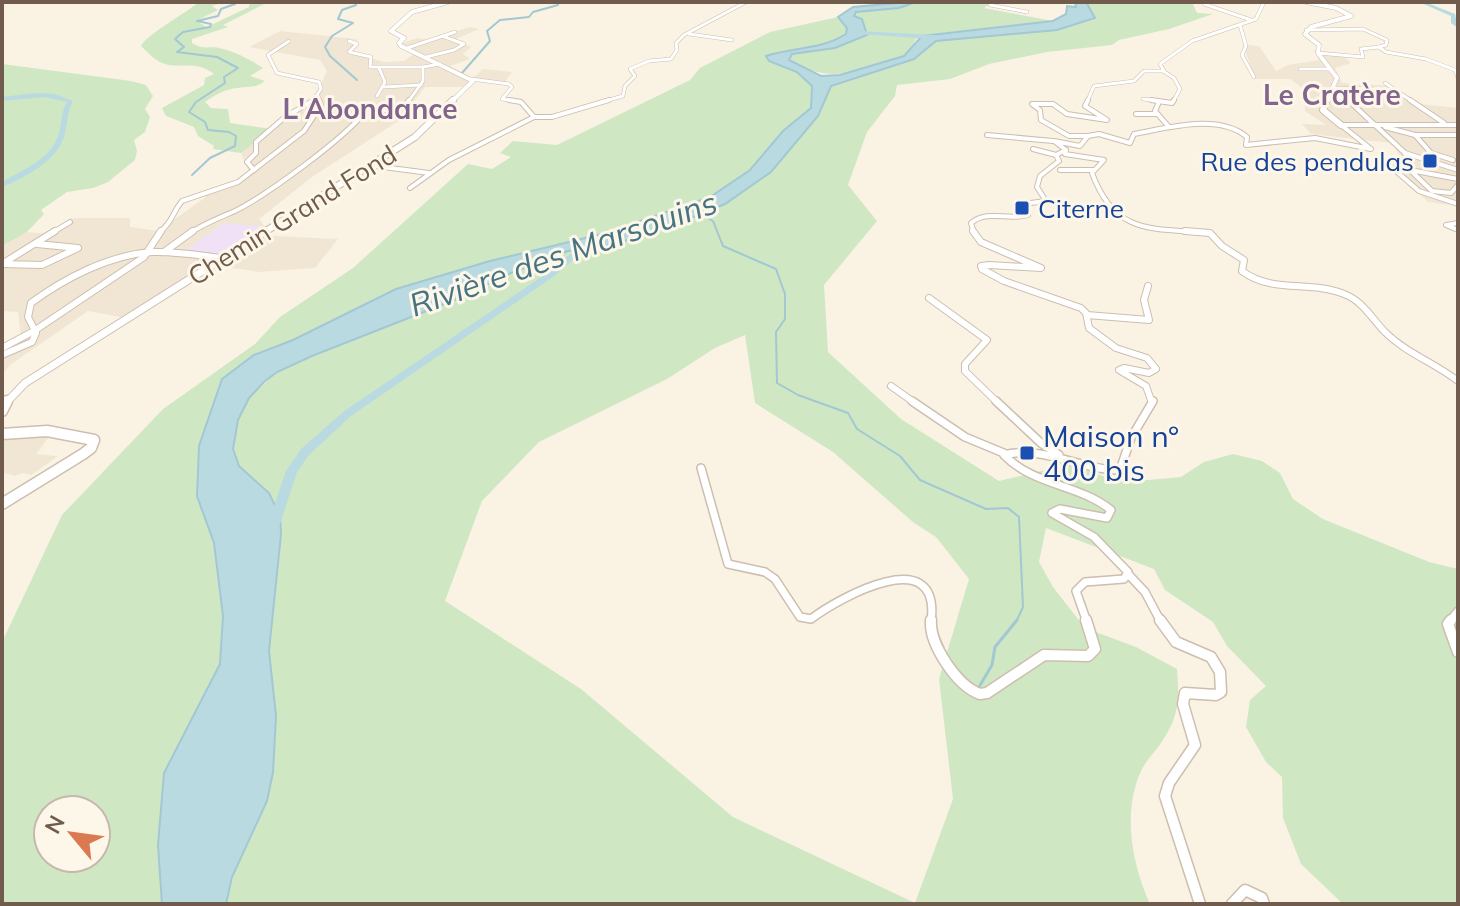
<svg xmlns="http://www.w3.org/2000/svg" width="1460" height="906" font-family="Mulish,sans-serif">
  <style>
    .residential { fill: #f1e6d3 }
    .education { fill: #f0e1f6 }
    .green { fill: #d0e7c4; fill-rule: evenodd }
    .water { fill: #badae2; stroke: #a1c8d3; stroke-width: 2 }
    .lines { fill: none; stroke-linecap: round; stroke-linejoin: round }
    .stream-far1 { stroke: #a1c8d3; stroke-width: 2 }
    .stream { stroke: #a1c8d3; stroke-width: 3 }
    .river { fill: #badae2; fill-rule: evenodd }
    .minor-far4-casing { stroke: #cdbeaf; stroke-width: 4 }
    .minor-far3-casing { stroke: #cdbeaf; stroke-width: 6 }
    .minor-far2-casing { stroke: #cdbeaf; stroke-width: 8 }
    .minor-far1-casing { stroke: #cdbeaf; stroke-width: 10 }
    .minor-casing { stroke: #cdbeaf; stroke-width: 13 }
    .tertiary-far3-casing { stroke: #cdbeaf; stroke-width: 5 }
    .tertiary-far2-casing { stroke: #cdbeaf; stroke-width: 8 }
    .tertiary-far1-casing { stroke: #cdbeaf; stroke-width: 9 }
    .tertiary-casing { stroke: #cdbeaf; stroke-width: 13 }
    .minor-far4 { stroke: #fff; stroke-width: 3 }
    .minor-far3 { stroke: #fff; stroke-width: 4 }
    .minor-far2 { stroke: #fff; stroke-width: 6 }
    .minor-far1 { stroke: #fff; stroke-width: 7 }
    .minor { stroke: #fff; stroke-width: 10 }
    .tertiary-far3 { stroke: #fff; stroke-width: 4 }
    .tertiary-far2 { stroke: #fff; stroke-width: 6 }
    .tertiary-far1 { stroke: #fff; stroke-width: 7 }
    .tertiary { stroke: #fff; stroke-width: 10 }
    .transit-dot { fill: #1a4fb4; stroke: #fdf7ea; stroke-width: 3 }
    .labels { text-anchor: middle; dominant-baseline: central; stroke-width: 6; stroke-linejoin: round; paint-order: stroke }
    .far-transit-label { font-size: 26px; fill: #164399; stroke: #fdf7ea; text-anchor: end }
    .far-street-label { font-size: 26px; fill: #715b4c; stroke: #fdf7ea }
    .far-quarter-label { font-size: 28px; font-weight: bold; fill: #82648d; stroke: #fdf7ea }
    .transit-label { font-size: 30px; fill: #164399; stroke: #fdf7ea; text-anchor: start }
    .water-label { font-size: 32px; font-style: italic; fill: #477483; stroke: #fdf7ea }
  </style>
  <rect width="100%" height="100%" fill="#faf3e4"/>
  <g class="residential">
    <path d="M470,27L479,29L456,39L471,47L463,54L470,59L450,66L473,78L483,69L512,72L505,82L476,81L466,87H425L400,120L312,177L259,219L265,227L254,235L338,239L315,268L259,272L206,264L125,318L88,311L10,365L2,375V348L21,337L18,312L2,311V246L27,232L49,234L74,218H130V227L158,231L206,197L199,195L235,182L249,172L241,153L279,120L311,104L327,71L320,60L249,47L280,31L356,39L359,43L352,52L384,62L404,61L415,53L397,45L417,38L428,40Z"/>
    <path d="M1243,44L1259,46L1276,71L1288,65L1319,60L1314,50L1340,53L1351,63L1335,68L1342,83L1392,86L1422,104L1458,108V126L1454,127L1458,129V206L1428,202L1392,169L1394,163L1403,160L1391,143L1311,134L1302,124L1326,125L1305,111V90L1290,79H1255Z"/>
    <path d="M51,434L36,454L58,456L31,475L22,473L15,476L2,472V436Z"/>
  </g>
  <path class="education" d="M224,223L265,227L219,256L182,253Z"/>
  <g class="green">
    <path d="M199,2H224L212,6L218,10L196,21L207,27L249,7V4L268,2L223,25L228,27L192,39V43C203,50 208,46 219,48C234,51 251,60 263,68L250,76L265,81C254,89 250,86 238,88C225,89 215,95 205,102L211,108L228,109L230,123L272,129L241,153L213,149L214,146L198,136L194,127L166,116L162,108L204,85L205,78L214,74C195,59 179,70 162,63C155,60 147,52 141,46C147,34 185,14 199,2Z"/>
    <path d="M916,2H986L991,3L984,8L1053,21L932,34L916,39L910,51L904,56C862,72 829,85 789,60L792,54L867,32L861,18L854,16L856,12Z"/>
    <path d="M1086,2H1192L1197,13L1213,14L1169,29L1119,40L1112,45L1047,52L989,64L950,79L897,85L895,96L867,132L848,185L877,221L824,285L828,352L901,419L999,481L1070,464L1106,477L1148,480L1181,477L1204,462L1233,454L1262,461L1280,473L1293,499L1323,519L1429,562L1458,569V904H1343L1301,864L1283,818L1282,777L1266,762L1246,727L1250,700L1266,686L1227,646L1213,622L1165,590L1154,569L1046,528L1039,562L1053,587L1085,628L1136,647L1177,669C1179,698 1180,714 1163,740C1157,750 1146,760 1141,771C1122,813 1132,864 1150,904H226L276,716L269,651L281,534L260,484L239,465L233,449L238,420L249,398L277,372L404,318L462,297L511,273L568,251L610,245L659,231L725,204L771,172L818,116L831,86L914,59L936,41L1057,30L1092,12ZM745,335L755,403L833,452L914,523L936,537L969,579L939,679L953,799L915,903L733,817L581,689L445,601L482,501L539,442L667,379L715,348Z"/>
    <path d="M838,17L847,28L846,34C821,50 793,47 767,56L769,61L797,72L812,87L811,108L783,131L750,170L710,197L606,233L490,261L396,289L293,340L254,355L210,417L199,446L197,496L214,543L223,616L220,664L164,773L158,845L162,904H2V642L62,515L163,409L255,344L280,317L353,268L468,164L492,169L511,157L500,153L513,141L557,145L690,80L700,68L770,32ZM48,810H96V858H48Z"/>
    <path d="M2,64L131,81L146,85L153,96L145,109L150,117L145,132L134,140L137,151L135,160L108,182L93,188L67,192L41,210L44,214L27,232L2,246Z"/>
  </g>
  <path class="water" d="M908,2H916L899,8L856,12L854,16L862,19L867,35L835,48L792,54L789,60L821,76L840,75L904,56L922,36L1053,21L1066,14L1067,6L1076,7L1075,2H1086L1095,18L1057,30L936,41L914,59L831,86L818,116L771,172L725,204L659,231L610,245L568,251L511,273L462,297L312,356L277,372L264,382L249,398L238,420L233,449L239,466L269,493L280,516L281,534L269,651L276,716L273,772L267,801L232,877L226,904H162L158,845L164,773L220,664L223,616L214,543L197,496L199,446L222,379L254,355L293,340L396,289L490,261L606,233L710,197L750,170L783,131L811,108L812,86L797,72L769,61L766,56C793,47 821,50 846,34L847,28L838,17L853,7Z"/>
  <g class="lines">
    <g class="stream-far1">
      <path d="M355,2L356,5L342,10L338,19L353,23L332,36L325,47L330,56L357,80"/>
      <path d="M462,73L490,41L487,31L500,20L529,17L533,12L558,5V2"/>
      <path d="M192,175L210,158L235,146L236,136L229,132L208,130L205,122L189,112L196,102L225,83L224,77L238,68L217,57L177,52L184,47L175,39L183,32L210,27L211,24L197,21L218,16L221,9L235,4L224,2"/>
      <path d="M701,214L713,221L723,246L776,269L785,294V319L776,332L777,383L798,395L848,413L857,429L900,456L920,480L986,509L1008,508L1019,517L1023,607L1016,622"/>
    </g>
    <path class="stream" d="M979,687L992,665L995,647L1017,620"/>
    <g class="river">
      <path d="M1419,2H1425L1455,14L1458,28L1451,23V16Z"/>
      <path d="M858,31L934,35L937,37L934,39L856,34Z"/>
      <path d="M37,93L54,94L73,101C67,112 68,121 65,133C59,160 26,177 2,187V182C23,170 52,159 59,133C62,122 61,112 67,102L45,97L2,101V97Z"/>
      <path d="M586,241H589L593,243L553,277L351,416L309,455L297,472L279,527L277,530H269L267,527L286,471L301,449L343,412L547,273Z"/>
    </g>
    <defs>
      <g id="minor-far4">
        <path d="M755,2H760"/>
        <path d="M1204,4L1251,20"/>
        <path d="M990,5L1027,12"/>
        <path d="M1240,25L1246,46L1242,55L1254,77"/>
        <path d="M1306,30L1363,29L1387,40L1386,45L1379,47"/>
        <path d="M689,34L732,40"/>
        <path d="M289,41L268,55L277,73L319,82L321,89L312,102"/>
        <path d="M349,41L357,44L349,52L371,57L370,67H423"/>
        <path d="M407,48L455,32"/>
        <path d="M1318,53L1363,57L1361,49L1379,47L1386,52L1426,59L1455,70L1458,78"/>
        <path d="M426,57L454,50L464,44L442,36"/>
        <path d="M1300,69H1331"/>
        <path d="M1163,71L1174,78L1180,89L1173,102"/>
        <path d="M471,79L509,84L512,87L502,99L521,102"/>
        <path d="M1385,83L1413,102"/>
        <path d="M384,87L421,85"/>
        <path d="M1334,88L1376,89"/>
        <path d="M1331,94L1351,102"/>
        <path d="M318,96L320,102"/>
        <path d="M377,96L385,82L379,68"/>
        <path d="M1344,96H1403"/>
        <path d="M1143,99L1166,102"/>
        <path d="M408,102L423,81V67L440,64"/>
        <path d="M602,102L623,96L625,86L635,76L630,69L649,61L671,59L677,50L676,43L684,35L746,2"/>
        <path d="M1087,102L1094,86L1134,81L1144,71H1164L1160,64L1192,41L1256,19L1264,2"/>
      </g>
      <g id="minor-far3">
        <path d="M509,100L521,102L534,117H552L609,100"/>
        <path d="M1088,100L1085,106L1107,120L1067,114L1053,104H1032L1040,110L1041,120L1069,136H1088"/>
        <path d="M1151,100L1172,103L1174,100"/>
        <path d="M1348,100L1405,153"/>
        <path d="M1410,100L1444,123"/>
        <path d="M1159,102L1155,111L1169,127"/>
        <path d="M1136,114H1157"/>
        <path d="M1341,125H1458"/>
        <path d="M1385,127L1415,135H1458"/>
        <path d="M987,135L1053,141"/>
        <path d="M1415,135L1431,153L1453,160"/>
        <path d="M1033,149L1056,155"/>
        <path d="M1066,150L1065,154L1104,160L1092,173C1115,236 1153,228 1210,233"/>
        <path d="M1405,153L1407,160L1396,167V171L1419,191L1458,204"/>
        <path d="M1405,153L1458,170"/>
        <path d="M368,165L429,173"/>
        <path d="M254,170L247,162L256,153V142L285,117L314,100"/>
        <path d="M1060,170H1093"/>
        <path d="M1458,179L1410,170L1432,191L1451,193L1458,185"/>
        <path d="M410,188L449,160L534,117"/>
        <path d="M1458,223L1446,225L1458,230"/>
        <path d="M52,233L70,222"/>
        <path d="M159,233C175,219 171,214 182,201L238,182L304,131L321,105L319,100"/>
        <path d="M190,233C205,223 219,218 235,211C267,195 342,140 364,113L404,107L409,100"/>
        <path d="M974,233L971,223C988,209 1008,221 1028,215L1023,204L1046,201L1037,187L1040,176L1059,161L1056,155L1066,150L1054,141L1080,146L1088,136L1099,134L1130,143L1134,134C1168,128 1218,113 1247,137L1246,145L1315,138L1371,149L1341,125"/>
      </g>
      <g id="minor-far2">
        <path d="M973,231L981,242L1041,268L989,265L981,266L982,269L1004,281L1081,308L1086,313L1089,328L1116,348L1147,358L1156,369L1149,373L1124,368L1119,370L1146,386L1152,403"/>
        <path d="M1185,231L1210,233L1222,246L1244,260L1242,271C1273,294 1310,280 1344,294C1363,301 1372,319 1385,332C1406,353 1435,363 1458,381"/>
        <path d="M164,252L193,231"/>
        <path d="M146,254L161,231"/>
        <path d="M2,264L42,265L78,248L37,244"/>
        <path d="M2,264L55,231"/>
        <path d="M929,298L987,340L965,364V371L998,403"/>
        <path d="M1087,315L1149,320L1144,300L1148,286"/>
        <path d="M2,348L34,331L144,257"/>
        <path d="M2,355L32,342L36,333L28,317L31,303C65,278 109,255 152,252C175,251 198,255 221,258"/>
        <path d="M891,386L915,403"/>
      </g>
      <g id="minor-far1">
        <path d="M912,401L965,437L1006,454"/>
        <path d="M996,401L1041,443L1059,455"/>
        <path d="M701,468L728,564L765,572L775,579L800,617L811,619C840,597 942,541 931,622"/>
        <path d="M1129,575L1145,592L1161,622"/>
        <path d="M1087,622L1076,591L1085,582L1124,579L1128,572L1094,537L1052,513L1060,509L1107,518L1111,510C1079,484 1034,486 1004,455C1043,445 1081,470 1120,470L1131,438L1153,401"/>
        <path d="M1449,622L1458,611"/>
      </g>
      <g id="minor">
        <path d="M931,620C929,644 957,686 980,694L987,693L1044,655L1088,656L1095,649L1086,620"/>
        <path d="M1160,620L1176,642L1211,657L1220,672L1221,692L1216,695L1185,693L1183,704L1195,745L1169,783L1165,796L1200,904"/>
        <path d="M1451,620L1448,624L1458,652"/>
        <path d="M1232,904L1245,890L1262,898L1264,904"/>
      </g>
      <g id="tertiary-far3">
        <path d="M448,2L412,12L391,31L404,38L399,43L401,46L473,81L451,102"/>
        <path d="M1306,2L1336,8L1351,16L1311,27L1305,34L1319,45L1318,53L1337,78L1326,102"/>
      </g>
      <g id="tertiary-far2">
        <path d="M1327,100L1323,110L1341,125"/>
        <path d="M263,233L415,137L453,100"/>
      </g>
      <path id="tertiary-far1" d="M6,403L25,383L266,231"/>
      <g id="tertiary">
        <path d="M2,411L7,401"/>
        <path d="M2,434L47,431L94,440L91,448L83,454L2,504"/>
      </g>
    </defs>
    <use href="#minor-far4" class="minor-far4-casing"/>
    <use href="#minor-far3" class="minor-far3-casing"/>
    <use href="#minor-far2" class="minor-far2-casing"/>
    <use href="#minor-far1" class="minor-far1-casing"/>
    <use href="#minor" class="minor-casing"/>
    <use href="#tertiary-far3" class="tertiary-far3-casing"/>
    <use href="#tertiary-far2" class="tertiary-far2-casing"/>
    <use href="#tertiary-far1" class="tertiary-far1-casing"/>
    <use href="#tertiary" class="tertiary-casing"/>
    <use href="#minor-far4" class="minor-far4"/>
    <use href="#minor-far3" class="minor-far3"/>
    <use href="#minor-far2" class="minor-far2"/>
    <use href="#minor-far1" class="minor-far1"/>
    <use href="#minor" class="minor"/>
    <use href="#tertiary-far3" class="tertiary-far3"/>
    <use href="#tertiary-far2" class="tertiary-far2"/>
    <use href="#tertiary-far1" class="tertiary-far1"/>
    <use href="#tertiary" class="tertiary"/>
  </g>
  <g class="transit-dot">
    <rect x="1422" y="153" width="16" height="16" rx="4"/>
    <rect x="1014" y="200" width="16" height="16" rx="4"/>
    <rect x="1019" y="445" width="16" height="16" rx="4"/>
  </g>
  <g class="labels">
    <g class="far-transit-label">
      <text x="1414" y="161">Rue des pendulas</text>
      <text x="1038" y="208" text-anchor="start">Citerne</text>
    </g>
    <g class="far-street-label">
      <text transform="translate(292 215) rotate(-32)">Chemin Grand Fond</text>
    </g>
    <g class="far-quarter-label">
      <text x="1332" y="94">Le Cratère</text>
      <text x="370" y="108">L'Abondance</text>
    </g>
    <g class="transit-label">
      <text x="1043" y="436">Maison n°<tspan x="1043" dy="34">400 bis</tspan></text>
    </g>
    <g class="water-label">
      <text transform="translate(563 253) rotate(-19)">Rivière des Marsouins</text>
    </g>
  </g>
  <rect width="1460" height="906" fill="none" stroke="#715b4c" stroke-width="8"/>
  <g transform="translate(72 834) rotate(299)"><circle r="38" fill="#fdf7ea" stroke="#c5b9ab" stroke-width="2"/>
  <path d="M0-6L14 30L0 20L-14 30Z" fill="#db7a52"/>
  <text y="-12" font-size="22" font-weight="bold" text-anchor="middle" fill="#715b4c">N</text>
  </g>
</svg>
